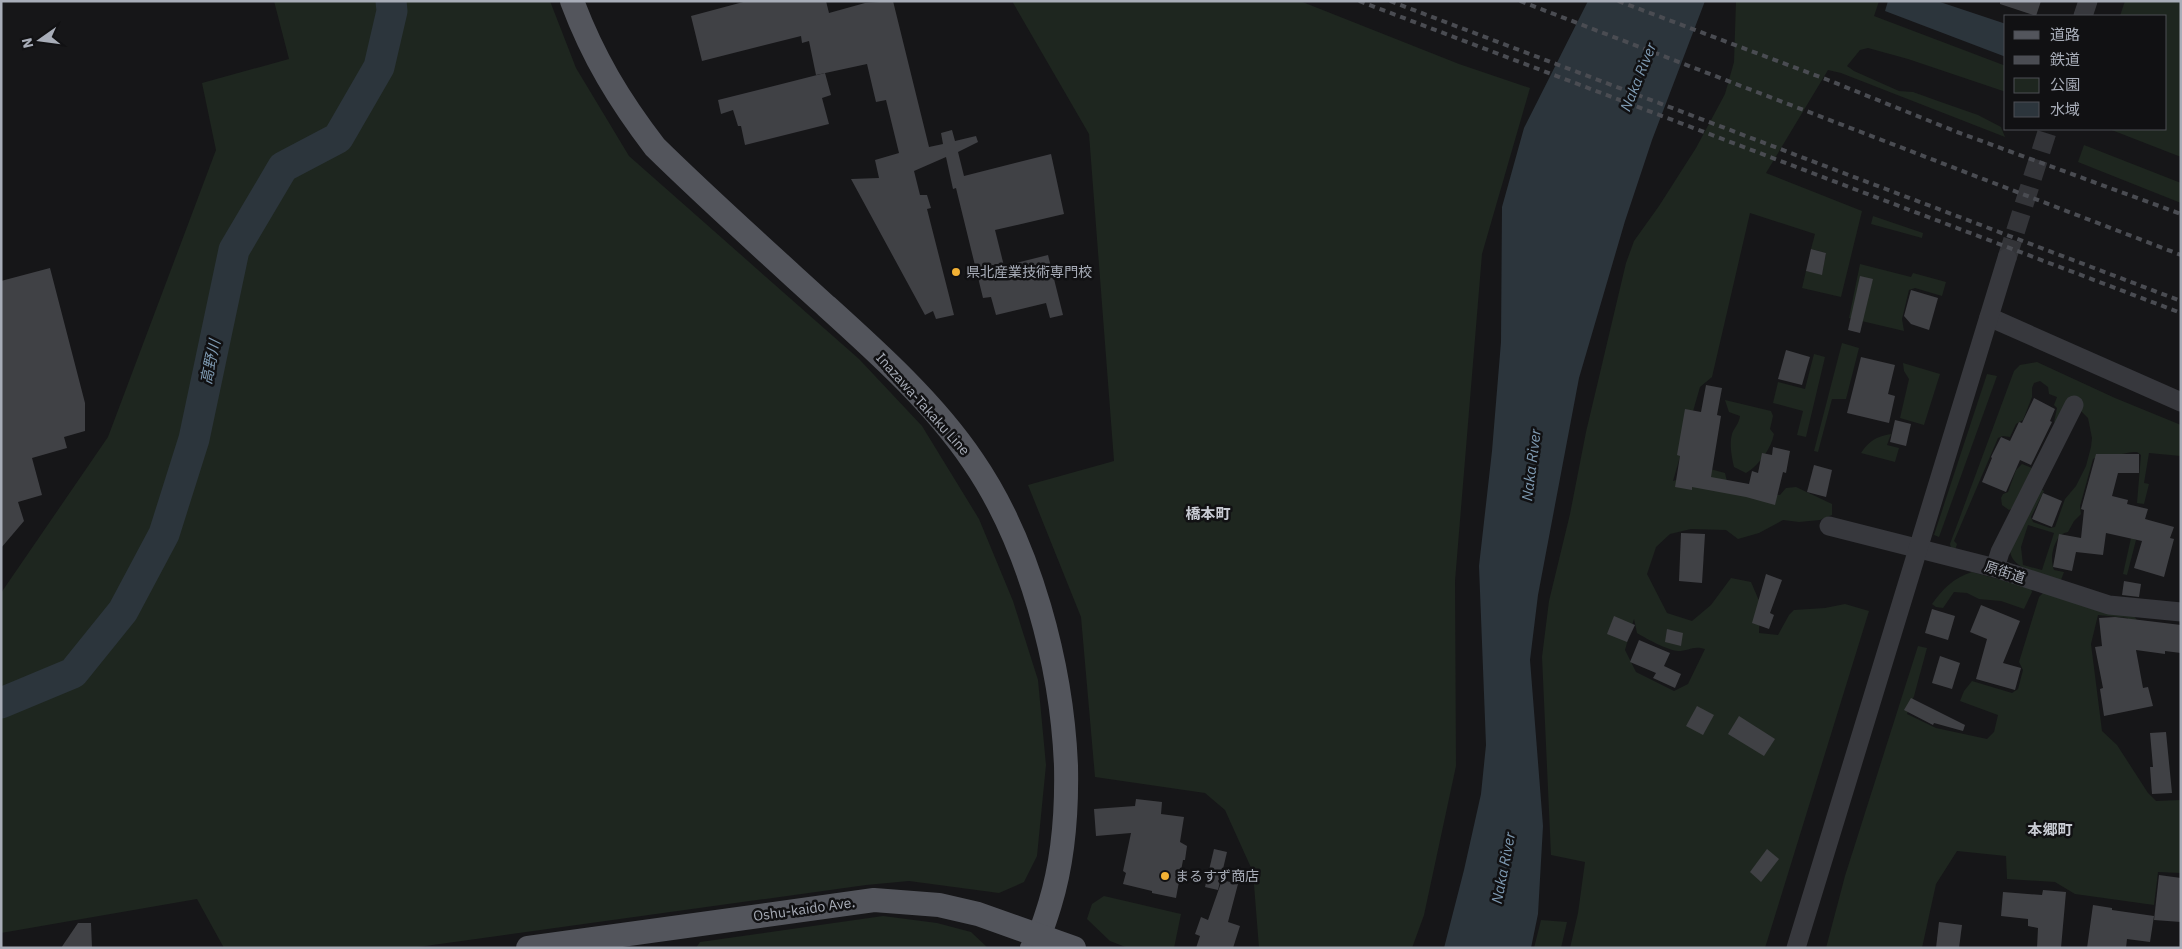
<svg xmlns="http://www.w3.org/2000/svg" width="2182" height="949" font-family="'IBM Plex Sans','Noto Sans JP',sans-serif">
  <style>
    .green { fill: #1e261f; fill-rule: evenodd }
    .water { fill: #2c353c }
    .lines { fill: none; stroke-linecap: round; stroke-linejoin: round }
    .river { stroke: #2c353c; stroke-width: 31 }
    .building { fill: #404145 }
    .minor-tunnel { stroke: #333438; stroke-width: 19; stroke-dasharray: 19 9; stroke-linecap: butt }
    .minor { stroke: #37383d; stroke-width: 19 }
    .major { stroke: #53555c; stroke-width: 24 }
    .rail { stroke: #4a4c52; stroke-width: 4; stroke-dasharray: 6 5; stroke-linecap: butt }
    .poi-dot { fill: #f2b134; stroke: #111113; stroke-width: 2 }
    .labels { text-anchor: middle; dominant-baseline: central; stroke-width: 5; stroke-linejoin: round; paint-order: stroke }
    .poi-label { font-size: 14px; fill: #a8adb8; stroke: #111113; text-anchor: start }
    .street-label { font-size: 14px; fill: #a8adb8; stroke: #111113 }
    .water-label { font-size: 15px; font-style: italic; fill: #7f9bb3; stroke: #111113 }
    .neighbourhood-label { font-size: 15px; font-weight: bold; fill: #c9ccd4; stroke: #111113 }
  </style>
  <rect width="100%" height="100%" fill="#161618"/>
  <g class="green">
    <path d="M274,1H550L576,68L629,156L859,359L922,426L979,519L1013,601L1038,680L1046,765L1037,856L1024,882L999,893L909,881L866,885L411,948H224L197,899L1,933V593L108,437L216,150L202,83L289,59Z"/>
    <path d="M1012,1H1300L1459,64L1530,88L1482,254L1455,581L1456,766L1424,915L1412,948H1259L1253,872L1225,810L1205,793L1095,777L1081,617L1028,485L1114,461L1089,134Z"/>
    <path d="M1736,1H1879L1874,16L2006,66V92L1908,59L1868,48L1860,50L1847,66L1854,71L1899,91L1913,92L1938,101L1978,115L2001,127L2005,137L1841,73L1828,70L1766,173L1862,211L1841,297L1802,288L1806,271L1822,274L1826,253L1811,249L1815,234L1750,213L1712,377L1700,387L1673,481L1710,469L1725,473L1729,490L1739,495H1780L1786,488L1796,487L1832,504V515L1820,520L1799,522L1783,520L1759,533L1738,539L1726,530L1691,529L1670,534L1656,547L1647,574L1667,613L1692,621L1711,605L1731,578L1751,582L1760,603L1759,633L1778,635L1789,615L1794,610L1825,608L1845,604L1869,611L1765,948H1570L1578,913L1585,862L1551,855L1542,657L1549,601L1570,514L1586,432L1626,263L1634,241L1659,206L1696,148L1725,94L1734,62ZM1634,619L1637,633C1647,639 1667,650 1678,651C1689,651 1693,645 1705,649L1688,684L1674,691L1636,672L1625,650Z"/>
    <path d="M2125,1H2181V157L2109,129H2166V16H2120Z"/>
    <path d="M2084,145L2181,183V203L2078,162Z"/>
    <path d="M1873,216L1923,233L1922,238L1871,224Z"/>
    <path d="M1860,264L1911,277L1913,273L1946,282L1942,296L1915,288L1909,290L1902,319L1904,331L1849,318Z"/>
    <path d="M1842,343L1859,348L1846,399H1832L1818,452L1814,451Z"/>
    <path d="M1814,354L1825,357L1806,437L1797,435L1803,411L1773,403L1778,382L1805,389Z"/>
    <path d="M2037,362L2115,398L2181,425V456L2149,453L2144,483L2149,484L2144,504L2137,503L2141,455L2137,452C2129,452 2125,453 2117,456C2108,459 2103,452 2093,459L2080,506L2081,514L2074,521L2068,532C2054,534 2049,558 2054,570L2064,572L2061,580C2044,575 2009,570 2010,548L2039,488L2044,491L2031,517L2033,522L2050,528L2055,527L2065,499L2076,486L2086,466L2091,447L2092,438L2088,418L2078,408L2056,423L2054,422L2057,408L2054,405L2057,397L2049,394L2048,387L2040,381L2034,383L2032,388V397L2023,420L2016,424L2010,437L2003,436L1998,438L1954,541L1957,544L1955,550L1951,548L1950,544L2014,371L2020,365ZM2028,525L2054,533L2042,570L2023,565L2021,547Z"/>
    <path d="M1903,363L1940,374L1924,425L1900,418L1909,379L1904,371Z"/>
    <path d="M1987,374L1997,376L1939,537L1934,535Z"/>
    <path d="M1725,400L1771,411L1773,416L1770,429L1774,434C1771,449 1759,465 1746,473L1734,467C1732,458 1729,444 1732,434C1734,428 1739,424 1740,416L1729,412Z"/>
    <path d="M1891,434L1887,445L1899,448L1895,462L1861,453C1869,441 1877,436 1891,434Z"/>
    <path d="M2022,464L2032,468L2014,508L2009,510L2002,505L2001,498L2003,494L2008,492L2016,470Z"/>
    <path d="M2131,538L2136,540L2127,575L2123,574Z"/>
    <path d="M1972,572L2031,588L2032,592L2024,609L2001,601L1979,599L1967,593L1954,592L1943,608L1936,607L1932,604C1943,589 1953,578 1972,572Z"/>
    <path d="M2044,592L2134,616L2137,620L2136,657L2128,631V618L2098,615L2091,644L2102,731L2117,745L2148,793L2156,801L2181,800V873L2158,872L2154,905L2075,894L2055,882L2007,879L2006,856L1957,851L1936,884L1922,948H1826L1845,876L1918,646L1927,648L1914,696L1907,714L1936,728L1987,739L1994,732L1998,715L1960,701L1964,691L1972,681L2012,693L2018,689L2023,670L2019,662L2039,597Z"/>
    <path d="M1104,896L1181,914L1174,948H1128L1110,941L1087,919L1092,904Z"/>
    <path d="M883,916L937,923L971,932L988,948H696L700,942Z"/>
    <path d="M1541,920L1567,922L1561,948H1534Z"/>
  </g>
  <g class="water">
    <path d="M1588,1H1705L1652,140L1625,221L1579,378L1538,595L1530,660L1543,826L1538,914L1531,948H1444L1464,870L1481,794L1486,745L1479,566L1492,451L1501,342L1502,207L1524,128Z"/>
    <path d="M1888,1H1937L2006,24V57L1885,11Z"/>
  </g>
  <g class="lines">
    <path class="river" d="M1,703L73,673L123,611L164,534L194,439L234,250L283,167L338,138L379,67L392,11L391,1"/>
  </g>
  <g class="building">
    <path d="M747,1H826L829,13L865,3L893,1L929,147L943,144L941,133L952,130L955,141L976,136L978,142L958,152L964,176L1051,154L1064,214L995,230L1004,266L1048,255L1063,315L1050,318L1046,303L996,315L991,297L983,298L956,188L953,189L946,157L914,171L920,195H927L931,208L927,209L954,315L936,319L933,311L925,315L851,179L879,178L875,160L899,153L886,100L876,102L867,64L816,75L809,41L802,43L801,36L702,61L691,16Z"/>
    <path d="M2000,1H2041L2036,16L2000,4Z"/>
    <path d="M825,73L831,95L822,98L829,124L745,145L741,126H738L733,110L721,114L718,100Z"/>
    <path d="M1811,249L1826,253L1822,275L1806,271Z"/>
    <path d="M50,268L85,403V431L64,437L67,448L32,458L42,495L18,502L24,521L1,548V281Z"/>
    <path d="M1860,276L1873,279L1860,333L1848,330Z"/>
    <path d="M1911,290L1938,298L1929,330L1911,324L1904,316Z"/>
    <path d="M1786,350L1810,357L1802,385L1778,379Z"/>
    <path d="M1861,357L1895,365L1888,394L1895,396L1889,423L1847,413Z"/>
    <path d="M1706,385L1722,388L1717,415L1721,416L1711,477L1749,484L1752,471L1758,473L1762,453L1772,455L1773,447L1790,451L1786,473L1783,472L1775,505L1746,497L1692,487V490L1675,487L1680,456L1677,455L1685,409L1701,412Z"/>
    <path d="M2034,398L2055,409L2050,421L2052,422L2031,465L2020,460L2006,492L1982,482L1992,458L1991,457L2001,437L2010,441L2019,422L2022,423Z"/>
    <path d="M1895,420L1911,424L1906,446L1890,442Z"/>
    <path d="M2096,454H2139V473H2118L2112,496L2128,500L2127,504L2148,509L2145,519L2174,527L2170,538L2174,539L2164,577L2134,568L2142,541L2106,533L2103,555L2076,552L2072,571L2053,567L2059,534L2081,538L2084,510L2081,509Z"/>
    <path d="M1814,465L1832,470L1826,497L1807,492Z"/>
    <path d="M2043,493L2062,501L2052,527L2032,519Z"/>
    <path d="M1681,533L1705,534L1702,583L1679,581Z"/>
    <path d="M1766,574L1782,580L1770,613L1774,615L1769,629L1752,623Z"/>
    <path d="M2124,581L2141,584L2139,597L2122,595Z"/>
    <path d="M1981,605L2020,621L2003,663L2021,668L2015,690L1976,679L1987,639L1970,632Z"/>
    <path d="M1932,609L1955,616L1948,640L1925,633Z"/>
    <path d="M1614,616L1635,625L1627,642L1607,634Z"/>
    <path d="M2115,617L2181,625V653L2165,651V654L2136,650L2143,688L2148,687L2153,706L2104,716L2100,689L2103,688L2095,647L2102,646L2099,618Z"/>
    <path d="M1667,629L1683,633L1681,646L1665,642Z"/>
    <path d="M1639,640L1670,653L1664,666L1681,674L1675,688L1653,678L1656,673L1630,662Z"/>
    <path d="M1940,656L1960,663L1952,689L1932,683Z"/>
    <path d="M1911,698L1965,725L1963,731L1934,723L1933,725L1904,710Z"/>
    <path d="M1697,706L1714,715L1703,735L1686,726Z"/>
    <path d="M1739,716L1775,739L1764,756L1728,734Z"/>
    <path d="M2166,732L2172,793L2152,794L2150,767H2153L2150,733Z"/>
    <path d="M1136,799L1162,802L1161,814L1184,817L1180,842L1187,846L1185,860H1183L1176,898L1152,893V891L1123,884L1126,873L1123,871L1131,833L1096,836L1094,809L1135,806Z"/>
    <path d="M1214,849L1227,852L1218,890L1205,887Z"/>
    <path d="M1767,849L1779,859L1761,882L1750,872Z"/>
    <path d="M2159,875L2181,878V922L2154,920Z"/>
    <path d="M1222,880L1238,884L1228,922L1240,926L1233,948H1196L1200,936L1195,934L1201,917L1208,920Z"/>
    <path d="M2043,890L2066,892L2061,948H2037L2038,928L2028,926V919L2001,916L2003,892L2042,895Z"/>
    <path d="M2093,905L2112,908V910L2154,916L2150,942L2127,939L2126,948H2087Z"/>
    <path d="M1939,922L1962,925L1959,948H1936Z"/>
    <path d="M78,923H91L92,948H61Z"/>
  </g>
  <g class="lines">
    <path class="minor-tunnel" d="M2007,258L2048,129"/>
    <g class="minor">
      <path d="M2083,16L2088,1"/>
      <path d="M1989,317L2181,402"/>
      <path d="M1829,526L1995,568L2109,605L2181,612"/>
      <path d="M1995,568L2000,552L2074,405"/>
      <path d="M1796,948L2007,258"/>
    </g>
    <g class="major">
      <path d="M572,1C593,57 619,100 655,147C710,201 767,252 824,304C876,351 934,403 973,461C1030,544 1062,666 1066,766C1067,813 1064,858 1050,904C1045,920 1041,934 1032,948"/>
      <path d="M528,948L874,900L939,905L978,914L1074,948"/>
    </g>
    <g class="rail">
      <path d="M1359,1L2181,313"/>
      <path d="M1390,1L2181,301"/>
      <path d="M1520,1L2181,255"/>
      <path d="M1618,1L1828,80L1957,132L2181,214"/>
    </g>
  </g>
  <g class="poi-dot">
    <circle cx="956" cy="272" r="5"/>
    <circle cx="1165" cy="876" r="5"/>
  </g>
  <g class="labels">
    <g class="poi-label">
      <text x="966" y="272">県北産業技術専門校</text>
      <text x="1175" y="876">まるすず商店</text>
    </g>
    <g class="street-label">
      <text transform="translate(923 404) rotate(48)">Inazawa-Takaku Line</text>
      <text transform="translate(2005 572) rotate(18)">原街道</text>
      <text transform="translate(804 909) rotate(-8)">Oshu-kaido Ave.</text>
    </g>
    <g class="water-label">
      <text transform="translate(1638 77) rotate(-68)">Naka River</text>
      <text transform="translate(210 362) rotate(-78)">高野川</text>
      <text transform="translate(1531 465) rotate(-83)">Naka River</text>
      <text transform="translate(1503 868) rotate(-79)">Naka River</text>
    </g>
    <g class="neighbourhood-label">
      <text x="1208" y="513">橋本町</text>
      <text x="2050" y="829">本郷町</text>
    </g>
  </g>
  <rect width="2182" height="949" fill="none" stroke="#a8adb8" stroke-width="5"/>
  <rect x="2004" y="15" width="162" height="115" fill="#111113" stroke="#4d4f55"/>
  <rect x="2014" y="31" width="25" height="8" fill="#53555c" stroke="#4d4f55"/>
  <text x="2050" y="40" font-size="15" fill="#a8adb8">道路</text>
  <rect x="2014" y="56" width="25" height="8" fill="#4a4c52" stroke="#4d4f55"/>
  <text x="2050" y="65" font-size="15" fill="#a8adb8">鉄道</text>
  <rect x="2014" y="78" width="25" height="15" fill="#1e261f" stroke="#4d4f55"/>
  <text x="2050" y="90" font-size="15" fill="#a8adb8">公園</text>
  <rect x="2014" y="102" width="25" height="15" fill="#2c353c" stroke="#4d4f55"/>
  <text x="2050" y="115" font-size="15" fill="#a8adb8">水域</text>
  <g transform="translate(40 40) rotate(256)" stroke="#111113" stroke-width="4" paint-order="stroke">
  <path d="M0-4L9 19L0 12L-9 19Z" fill="#a8adb8"/>
  <text y="-8" font-size="14" font-weight="bold" text-anchor="middle" fill="#a8adb8">N</text>
  </g>
</svg>
